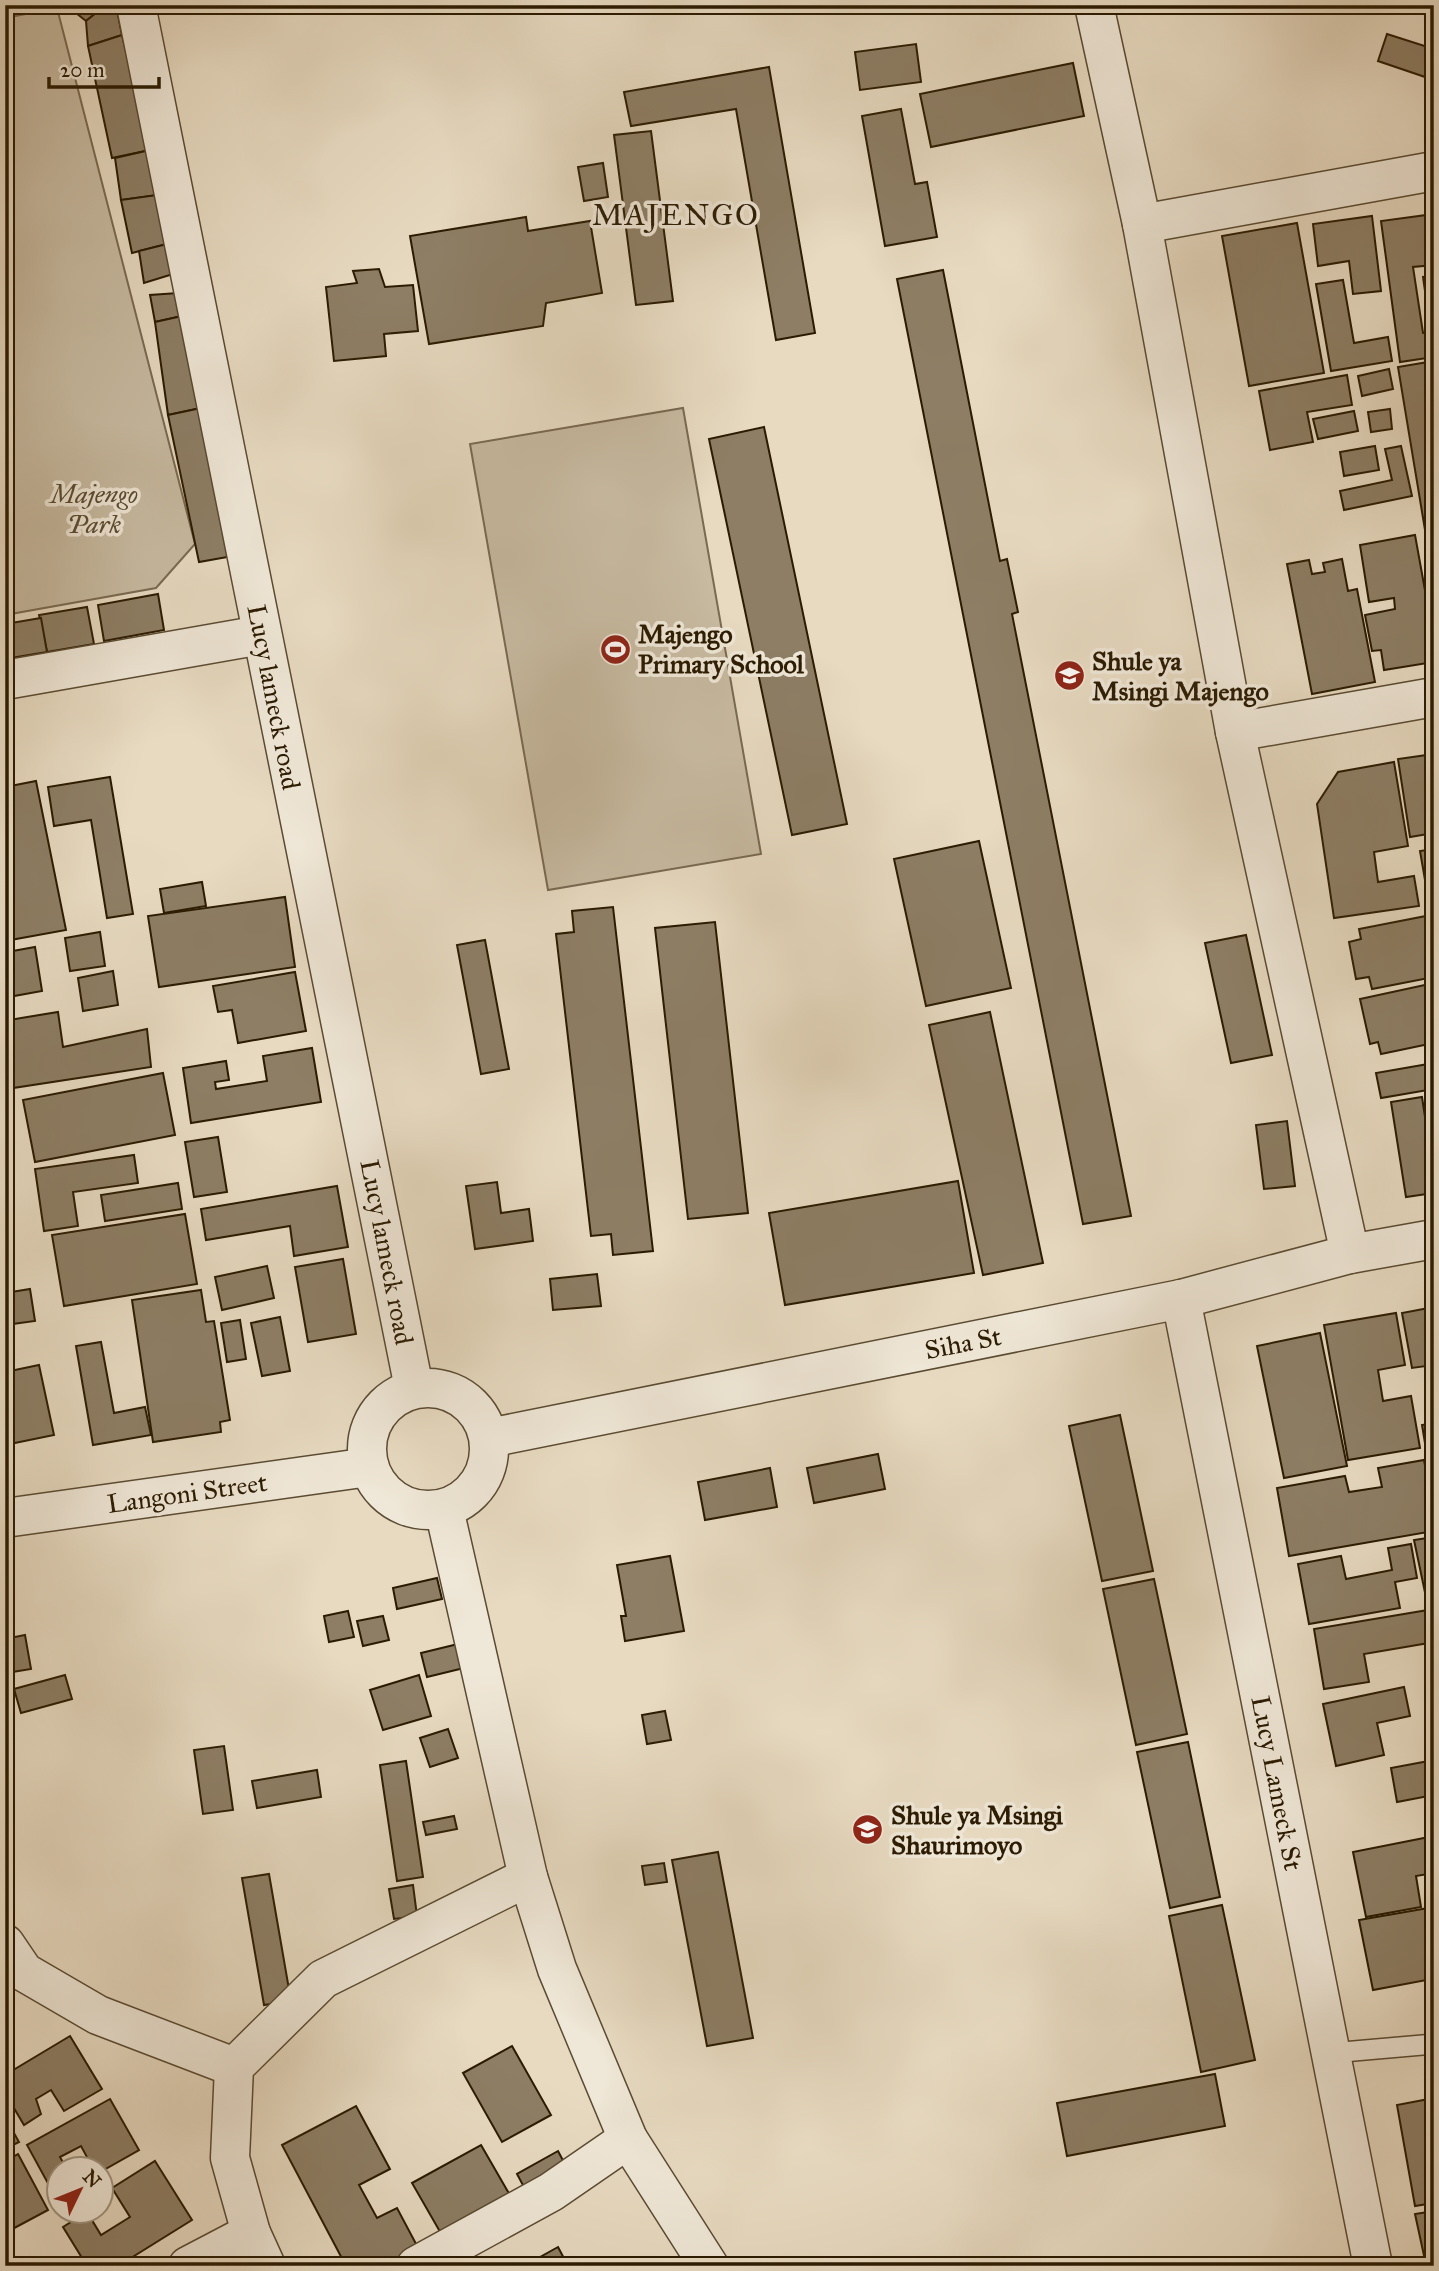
<svg xmlns="http://www.w3.org/2000/svg" width="1439" height="2271" font-family="'IM FELL Great Primer',serif">
  <style>
    .green { fill: #c7baa1; stroke: #796a52; stroke-width: 2 }
    .building { fill: #8d7e65; stroke: #2b1b02; stroke-width: 2 }
    .lines { fill: none; stroke-linecap: round; stroke-linejoin: round }
    .lane-casing { stroke: #5a4b32; stroke-width: 22 }
    .street-casing { stroke: #5a4b32; stroke-width: 41 }
    .lane { stroke: #efe7d7; stroke-width: 19 }
    .street { stroke: #efe7d7; stroke-width: 38 }
    .labels { text-anchor: middle; dominant-baseline: central; stroke-width: 7; stroke-linejoin: round; paint-order: stroke }
    .park-label { font-size: 26px; font-style: italic; fill: #5a4b32; stroke: #efe7d7 }
    .poi-label { font-size: 26px; font-weight: bold; fill: #2b1b02; stroke: #efe7d7; text-anchor: start }
    .street-label { font-size: 26px; fill: #2b1b02; stroke: #efe7d7 }
    .quarter-label { font-size: 30px; letter-spacing: 2px; fill: #2b1b02; stroke: #efe7d7 }
  </style>
  <rect width="100%" height="100%" fill="#e7dac1"/>
  <filter id="stains"><feTurbulence type="fractalNoise" baseFrequency=".00286" numOctaves="4"/><feColorMatrix values="0 0 0 0 .2 0 0 0 0 .09 0 0 0 0 .02 0 0 0 .5 -.17"/></filter>
  <radialGradient id="worn" r=".72"><stop offset=".6" stop-color="#630" stop-opacity="0"/><stop offset="1" stop-color="#630" stop-opacity=".3"/></radialGradient>
  <g class="green">
    <path d="M57,8L195,544L156,588L5,615V18Z"/>
    <path d="M683,408L761,854L548,890L470,444Z"/>
  </g>
  <g class="building">
    <path d="M66,5H106L86,21Z"/>
    <path d="M106,5H116L122,35L88,46L86,21Z"/>
    <path d="M1387,34L1434,49V80L1378,61Z"/>
    <path d="M122,35L150,150L112,158L88,46Z"/>
    <path d="M916,44L921,82L860,90L855,52Z"/>
    <path d="M1073,63L1084,116L931,147L920,94Z"/>
    <path d="M769,67L815,333L776,340L736,109L631,126L624,92Z"/>
    <path d="M901,109L915,184L927,182L937,237L885,246L862,116Z"/>
    <path d="M651,131L673,301L636,305L614,135Z"/>
    <path d="M150,150L157,195L121,200L115,158Z"/>
    <path d="M603,163L608,197L584,201L578,167Z"/>
    <path d="M157,195L167,244L132,253L121,200Z"/>
    <path d="M1434,214V265L1413,267L1423,333L1434,332V357L1400,362L1381,221Z"/>
    <path d="M1372,216L1381,291L1353,294L1349,261L1318,266L1313,224Z"/>
    <path d="M526,217L528,231L590,221L602,293L546,303L543,326L429,344L410,236Z"/>
    <path d="M1297,223L1324,373L1249,386L1222,236Z"/>
    <path d="M167,244L173,274L144,283L139,251Z"/>
    <path d="M379,269L385,287L413,285L418,331L384,334L386,356L334,361L326,287L357,283L353,271Z"/>
    <path d="M943,270L1000,561L1007,559L1018,612L1012,614L1131,1216L1083,1224L897,279Z"/>
    <path d="M1434,276V325L1430,326L1423,277Z"/>
    <path d="M1343,280L1354,343L1388,337L1392,361L1331,371L1316,284Z"/>
    <path d="M178,293L182,316L155,322L150,295Z"/>
    <path d="M182,316L201,408L168,415L155,322Z"/>
    <path d="M1434,361V535L1426,536L1398,367Z"/>
    <path d="M1389,369L1393,389L1362,396L1358,376Z"/>
    <path d="M1347,375L1352,405L1307,412L1313,442L1270,450L1259,391Z"/>
    <path d="M201,408L233,556L199,562L168,415Z"/>
    <path d="M1390,409L1392,429L1371,432L1368,412Z"/>
    <path d="M1354,411L1358,431L1318,439L1313,419Z"/>
    <path d="M764,427L847,824L792,835L709,439Z"/>
    <path d="M1375,446L1379,470L1344,476L1340,452Z"/>
    <path d="M1401,446L1412,496L1344,510L1340,491L1392,480L1385,449Z"/>
    <path d="M1415,535L1434,640V662L1384,670L1381,650L1372,651L1365,615L1395,609L1394,598L1369,602L1360,545Z"/>
    <path d="M1342,559L1348,591L1357,589L1375,682L1312,694L1287,564L1309,560L1312,574L1325,572L1323,563Z"/>
    <path d="M158,594L164,630L104,641L98,605Z"/>
    <path d="M87,607L94,644L47,652L39,615Z"/>
    <path d="M41,618L47,652L5,659V624Z"/>
    <path d="M1434,754V833L1410,837L1398,759Z"/>
    <path d="M1394,762L1408,846L1374,852L1378,882L1414,876L1419,906L1334,918L1317,804L1338,772Z"/>
    <path d="M110,777L133,914L107,918L91,820L54,826L48,787Z"/>
    <path d="M36,781L66,930L5,941V787Z"/>
    <path d="M979,841L1011,988L926,1006L894,859Z"/>
    <path d="M1434,849V902L1429,903L1420,851Z"/>
    <path d="M202,882L206,906L164,913L160,889Z"/>
    <path d="M285,897L295,967L159,987L148,916Z"/>
    <path d="M613,907L653,1251L613,1255L611,1234L591,1236L556,934L574,932L572,911Z"/>
    <path d="M1426,916L1434,950V977L1372,989L1369,977L1356,979L1349,942L1361,939L1359,929Z"/>
    <path d="M715,922L748,1213L688,1219L655,928Z"/>
    <path d="M100,932L105,966L70,971L65,938Z"/>
    <path d="M1246,935L1272,1055L1231,1063L1205,943Z"/>
    <path d="M485,940L509,1069L481,1074L457,945Z"/>
    <path d="M35,947L42,991L14,996L7,952Z"/>
    <path d="M113,971L118,1005L83,1011L78,978Z"/>
    <path d="M295,972L306,1031L238,1043L232,1010L218,1012L213,986Z"/>
    <path d="M1434,983V1043L1381,1054L1378,1042L1370,1044L1360,999Z"/>
    <path d="M58,1012L63,1047L147,1029L151,1067L13,1088L9,1020Z"/>
    <path d="M990,1012L1043,1263L983,1275L929,1025Z"/>
    <path d="M312,1048L321,1102L191,1123L183,1068L226,1061L229,1080L215,1082L216,1089L267,1081L263,1056Z"/>
    <path d="M1434,1063V1089L1381,1098L1376,1073Z"/>
    <path d="M163,1073L175,1135L35,1162L23,1100Z"/>
    <path d="M1422,1097L1431,1156H1434V1193L1406,1197L1391,1102Z"/>
    <path d="M1287,1121L1295,1186L1264,1189L1256,1125Z"/>
    <path d="M218,1137L227,1192L194,1197L185,1142Z"/>
    <path d="M134,1155L138,1183L73,1192L78,1226L44,1231L35,1169Z"/>
    <path d="M958,1181L974,1273L785,1305L769,1213Z"/>
    <path d="M497,1182L501,1213L529,1209L533,1241L475,1249L466,1186Z"/>
    <path d="M178,1183L182,1209L105,1221L101,1195Z"/>
    <path d="M337,1186L348,1247L294,1256L290,1226L206,1240L201,1209Z"/>
    <path d="M5,1201L13,1251L5,1252Z"/>
    <path d="M185,1214L197,1284L64,1306L52,1235Z"/>
    <path d="M343,1259L356,1334L308,1342L295,1267Z"/>
    <path d="M267,1266L274,1298L222,1310L215,1277Z"/>
    <path d="M597,1274L601,1306L553,1310L550,1279Z"/>
    <path d="M30,1289L35,1321L5,1325V1293Z"/>
    <path d="M201,1290L206,1322L214,1321L230,1420L220,1422L221,1432L153,1442L132,1300Z"/>
    <path d="M1434,1307V1365L1412,1368L1402,1313Z"/>
    <path d="M1396,1313L1405,1365L1378,1370L1383,1401L1411,1396L1420,1448L1348,1460L1324,1325Z"/>
    <path d="M280,1317L290,1371L262,1376L251,1323Z"/>
    <path d="M240,1320L246,1359L227,1362L221,1323Z"/>
    <path d="M1320,1333L1347,1466L1284,1478L1257,1346Z"/>
    <path d="M101,1342L114,1413L145,1407L151,1435L93,1445L76,1346Z"/>
    <path d="M39,1365L54,1435L5,1445V1372Z"/>
    <path d="M1120,1415L1153,1571L1102,1581L1069,1426Z"/>
    <path d="M1434,1423V1454L1427,1455L1422,1425Z"/>
    <path d="M878,1454L885,1489L814,1503L807,1468Z"/>
    <path d="M1424,1460L1434,1512V1531L1289,1556L1277,1488L1345,1476L1349,1492L1382,1487L1378,1468Z"/>
    <path d="M770,1468L777,1507L705,1520L698,1482Z"/>
    <path d="M1434,1537V1600L1427,1602L1414,1540Z"/>
    <path d="M1411,1544L1417,1578L1395,1582L1400,1608L1309,1624L1298,1564L1341,1556L1346,1579L1392,1570L1388,1548Z"/>
    <path d="M670,1556L684,1631L625,1641L621,1616H626L617,1565Z"/>
    <path d="M437,1578L442,1599L397,1609L393,1588Z"/>
    <path d="M1154,1579L1187,1734L1136,1745L1103,1589Z"/>
    <path d="M1434,1609V1671L1429,1643L1364,1654L1369,1682L1324,1689L1314,1629Z"/>
    <path d="M348,1611L354,1637L329,1642L324,1616Z"/>
    <path d="M383,1616L389,1640L363,1646L357,1621Z"/>
    <path d="M25,1635L31,1669L12,1672L5,1639Z"/>
    <path d="M458,1644L464,1668L427,1677L421,1653Z"/>
    <path d="M65,1675L72,1699L21,1713L14,1689Z"/>
    <path d="M419,1675L431,1716L383,1730L370,1690Z"/>
    <path d="M1404,1687L1410,1716L1377,1723L1384,1755L1336,1766L1323,1704Z"/>
    <path d="M665,1711L671,1740L647,1744L642,1715Z"/>
    <path d="M448,1729L458,1758L430,1767L420,1738Z"/>
    <path d="M1188,1742L1220,1897L1170,1908L1137,1752Z"/>
    <path d="M224,1746L233,1810L203,1814L194,1750Z"/>
    <path d="M1434,1760V1795L1397,1802L1391,1768Z"/>
    <path d="M406,1761L423,1877L397,1881L380,1765Z"/>
    <path d="M317,1770L321,1797L257,1808L252,1781Z"/>
    <path d="M454,1816L457,1829L426,1835L423,1822Z"/>
    <path d="M1434,1836V1873L1416,1876L1421,1907L1366,1917L1353,1852Z"/>
    <path d="M718,1852L753,2038L707,2046L672,1860Z"/>
    <path d="M664,1863L667,1882L645,1885L642,1866Z"/>
    <path d="M269,1874L291,2001L264,2005L242,1878Z"/>
    <path d="M413,1885L417,1916L394,1919L389,1889Z"/>
    <path d="M1222,1905L1255,2060L1201,2072L1169,1916Z"/>
    <path d="M1434,1907V1947L1427,1949L1432,1979L1373,1990L1359,1920Z"/>
    <path d="M70,2036L102,2089L64,2111L51,2090L36,2099L41,2114L24,2125L5,2093V2075Z"/>
    <path d="M512,2046L551,2115L502,2142L463,2073Z"/>
    <path d="M1215,2074L1225,2126L1067,2156L1057,2103Z"/>
    <path d="M1434,2098V2203L1415,2206L1397,2105Z"/>
    <path d="M110,2099L139,2150L102,2171L94,2170L81,2146L60,2157L67,2170H60V2196L56,2198L27,2145Z"/>
    <path d="M356,2106L390,2169L359,2185L377,2218L397,2208L423,2257L406,2266H346L282,2145Z"/>
    <path d="M5,2117L19,2142L5,2149Z"/>
    <path d="M481,2145L511,2197L443,2237L412,2183Z"/>
    <path d="M558,2151L567,2168L526,2191L517,2174Z"/>
    <path d="M18,2154L48,2210L5,2233V2161Z"/>
    <path d="M155,2161L192,2220L118,2266H87L63,2227L87,2212L101,2235L130,2217L112,2188Z"/>
    <path d="M1434,2211V2264L1426,2265L1415,2214Z"/>
    <path d="M558,2247L568,2266H524Z"/>
  </g>
  <g class="lines">
    <defs>
      <path id="lane" d="M1331,2053L1434,2044"/>
      <g id="street">
        <path d="M136,5L414,1388"/>
        <path d="M1094,5L1142,224L1235,732L1350,1254"/>
        <path d="M1142,224L1434,171"/>
        <path d="M5,680L261,635"/>
        <path d="M1235,732L1434,697"/>
        <path d="M1181,1299L1373,2266"/>
        <circle cx="428" cy="1449" r="61"/>
        <path d="M489,1438L1181,1299L1350,1254L1434,1239"/>
        <path d="M444,1509L528,1877L557,1969L628,2139L709,2266"/>
        <path d="M5,1518L369,1467"/>
        <path d="M5,1944L24,1972L98,2015L234,2067"/>
        <path d="M188,2266L251,2233"/>
        <path d="M266,2266L251,2233L230,2158L234,2067L323,1979L528,1877"/>
        <path d="M416,2266L551,2192L628,2139"/>
      </g>
    </defs>
    <use href="#lane" class="lane-casing"/>
    <use href="#street" class="street-casing"/>
    <use href="#lane" class="lane"/>
    <use href="#street" class="street"/>
  </g>
  <defs>
    <symbol id="stadium-disc" viewBox="-11 -11 22 22"><circle r="9.5" fill="#8f2418" stroke="#efe7d7"/><path d="M0-5a6.5 5 0 1 0 0 10a6.5 5 0 1 0 0-10ZM-3.5-1.8h7v3.6h-7Z" fill="#fff"/></symbol>
    <symbol id="school-disc" viewBox="-11 -11 22 22"><circle r="9.5" fill="#8f2418" stroke="#efe7d7"/><path d="M0-5L7-2L0 1L-7-2ZM-4 1L0 2.5L4 1V4Q0 6-4 4Z" fill="#fff"/></symbol>
  </defs>
  <g fill-rule="evenodd">
    <use href="#stadium-disc" x="598" y="632" width="35" height="35"/>
    <use href="#school-disc" x="1052" y="658" width="35" height="35"/>
    <use href="#school-disc" x="850" y="1812" width="35" height="35"/>
  </g>
  <g class="labels">
    <g class="park-label">
      <text x="94" y="494">Majengo<tspan x="94" dy="30">Park</tspan></text>
    </g>
    <g class="poi-label">
      <text x="638" y="634">Majengo<tspan x="638" dy="30">Primary School</tspan></text>
      <text x="1092" y="661">Shule ya<tspan x="1092" dy="30">Msingi Majengo</tspan></text>
      <text x="891" y="1815">Shule ya Msingi<tspan x="891" dy="30">Shaurimoyo</tspan></text>
    </g>
    <g class="street-label">
      <text transform="translate(274 697) rotate(79)">Lucy lameck road</text>
      <text transform="translate(387 1252) rotate(79)">Lucy lameck road</text>
      <text transform="translate(963 1343) rotate(-11)">Siha St</text>
      <text transform="translate(187 1493) rotate(-8)">Langoni Street</text>
      <text transform="translate(1277 1783) rotate(79)">Lucy Lameck St</text>
    </g>
    <g class="quarter-label">
      <text x="676" y="215">MAJENGO</text>
    </g>
  </g>
  <rect width="1439" height="2271" fill="none" stroke="#e7dac1" stroke-width="28"/>
  <rect x="7" y="7" width="1425" height="2257" fill="none" stroke="#2b1b02" stroke-width="3.5"/>
  <rect x="14" y="14" width="1411" height="2243" fill="none" stroke="#2b1b02" stroke-width="2"/>
  <g transform="translate(80 2190) rotate(47)"><circle r="33" fill="#efe7d7" stroke="#a19582" stroke-width="2"/>
  <path d="M0-5L12 26L0 18L-12 26Z" fill="#8f2418"/>
  <text y="-10" font-size="19" font-weight="bold" text-anchor="middle" fill="#2b1b02">N</text>
  </g>
  <path d="M49 77v10h110v-10" fill="none" stroke="#2b1b02" stroke-width="3.5"/>
  <text x="60" y="77" font-size="21" fill="#2b1b02" stroke="#efe7d7" stroke-width="5" paint-order="stroke">20 m</text>
  <rect width="100%" height="100%" filter="url(#stains)"/>
  <rect width="100%" height="100%" fill="url(#worn)"/>
</svg>
